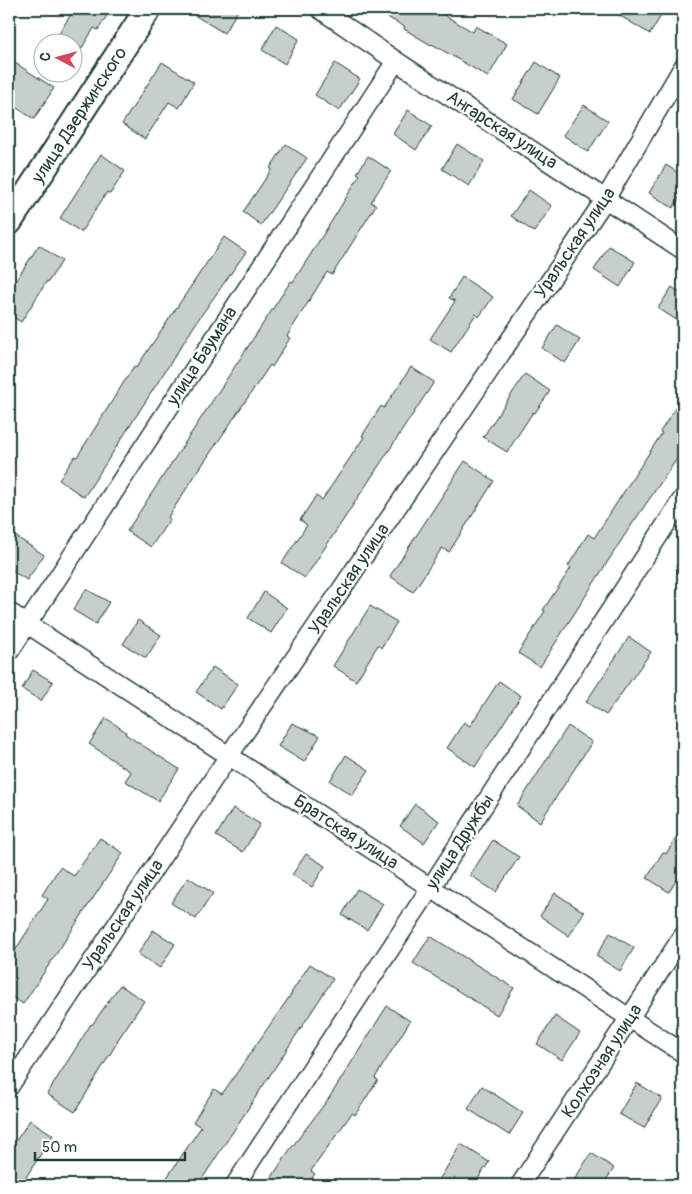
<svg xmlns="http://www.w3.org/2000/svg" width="692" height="1194" font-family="Pangolin,sans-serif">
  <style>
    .building { fill: #c7cfcc; stroke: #1f3d34 }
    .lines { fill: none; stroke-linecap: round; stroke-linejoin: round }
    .street-casing { stroke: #1f3d34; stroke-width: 21 }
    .secondary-casing { stroke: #1f3d34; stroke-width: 29 }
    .street { stroke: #fff; stroke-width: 18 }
    .secondary { stroke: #fff; stroke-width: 25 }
    .labels { text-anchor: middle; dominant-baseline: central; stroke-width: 4.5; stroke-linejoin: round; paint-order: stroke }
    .street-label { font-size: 18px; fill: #1f3d34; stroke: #fff }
  </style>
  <rect width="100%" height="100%" fill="#fff"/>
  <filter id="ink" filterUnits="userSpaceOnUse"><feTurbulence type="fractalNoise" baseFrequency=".02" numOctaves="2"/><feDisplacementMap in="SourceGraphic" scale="10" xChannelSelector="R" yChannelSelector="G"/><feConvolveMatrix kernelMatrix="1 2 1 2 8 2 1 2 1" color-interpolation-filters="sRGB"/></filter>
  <g filter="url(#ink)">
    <g class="building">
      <path d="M74,9H111L98,30L94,28L72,64V42H54Z"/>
      <path d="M184,9H239L224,33Z"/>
      <path d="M373,9H434L473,32L476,26L507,44L488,77L432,44L431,45L404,29L405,27Z"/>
      <path d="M609,9H665L650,34Z"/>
      <path d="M276,25L299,39L285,64L262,50Z"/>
      <path d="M9,59L54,88L34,119L9,103Z"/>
      <path d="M162,62L194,82L179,108L169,102L145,139L122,124Z"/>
      <path d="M536,62L560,78L538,114L513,99Z"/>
      <path d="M335,63L360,79L339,111L315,95Z"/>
      <path d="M584,105L608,121L588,152L563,135Z"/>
      <path d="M408,110L432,126L416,150L393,134Z"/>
      <path d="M286,144L307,158L261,225L243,212L272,169L270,168Z"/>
      <path d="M457,144L484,161L469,186L442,169Z"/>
      <path d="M101,154L125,171L110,194L107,192L81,232L60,218Z"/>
      <path d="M368,156L391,171L371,202L376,205L332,275L327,272L287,336L290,338L272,367L270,365L198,471L168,517L170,519L151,547L127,531L291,281L293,282L333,219L360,175L357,173Z"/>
      <path d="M666,165L683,176V192L673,208L649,193Z"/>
      <path d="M529,190L552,206L534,232L511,216Z"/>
      <path d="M224,237L246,252L200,317L84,497L59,480L75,456L77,457L134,366L136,368Z"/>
      <path d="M39,245L62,261L48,282L47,281L21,322L9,314V291Z"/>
      <path d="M609,246L635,262L620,287L594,270Z"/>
      <path d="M462,277L493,297L479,317L476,314L451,352L430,339L455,301L449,298Z"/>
      <path d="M672,287L683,295V313L678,321L658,308Z"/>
      <path d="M557,325L580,340L565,363L542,348Z"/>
      <path d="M411,367L434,382L305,578L282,563L307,525L300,520L316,496L322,500L364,437L362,436L381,406L384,408Z"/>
      <path d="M525,374L550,391L535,413L533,412L507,452L483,437Z"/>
      <path d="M683,396V450L626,533L540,667L518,653L545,611L543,610L571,568L568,566L588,534L594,538L662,433L660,432Z"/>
      <path d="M465,461L494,481L449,552L442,548L413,592L390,576Z"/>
      <path d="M9,532L44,555L27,580L9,569Z"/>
      <path d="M86,589L109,602L96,624L73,610Z"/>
      <path d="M264,592L287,608L271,633L248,618Z"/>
      <path d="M370,606L397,622L381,648L378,645L356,681L333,666Z"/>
      <path d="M138,620L161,635L146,658L123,644Z"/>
      <path d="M629,637L651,652L606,715L586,702Z"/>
      <path d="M213,667L238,684L221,709L196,692Z"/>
      <path d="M33,670L53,682L41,701L22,689Z"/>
      <path d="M499,681L521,696L475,767L447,748L464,722L470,726Z"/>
      <path d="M106,718L126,732L125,734L179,769L158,801L125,781L131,772L89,744Z"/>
      <path d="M292,723L320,736L304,762L278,746Z"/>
      <path d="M568,726L592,742L540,822L517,806Z"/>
      <path d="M346,755L369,770L352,795L330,781Z"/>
      <path d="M415,804L439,821L424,843L400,826Z"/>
      <path d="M233,808L260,824L243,852L216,836Z"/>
      <path d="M683,827V870L669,892L647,878L663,852L666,854Z"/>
      <path d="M100,838L123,853L23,1004L9,995V960L48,899L42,895L60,867L74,876Z"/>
      <path d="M493,840L519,857L496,892L470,875Z"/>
      <path d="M306,854L325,866L312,887L292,875Z"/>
      <path d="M188,877L213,893L196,919L171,903Z"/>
      <path d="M357,889L383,904L367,930L342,915Z"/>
      <path d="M555,893L584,912L569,936L540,916Z"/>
      <path d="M153,930L175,944L160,968L138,954Z"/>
      <path d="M610,933L634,948L620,971L596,956Z"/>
      <path d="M430,936L514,988L497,1015L413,963Z"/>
      <path d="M310,964L333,979L198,1185H176L166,1179L201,1127L193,1122L214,1089L222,1094L292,993H291Z"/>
      <path d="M120,985L144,1001L117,1041H118L75,1112L47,1094L91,1024L92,1025Z"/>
      <path d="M387,1006L410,1021L375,1078L378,1080L355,1115L352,1113L311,1171L315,1174L307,1185H267L286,1155L329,1098Z"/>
      <path d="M555,1016L580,1033L562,1060L537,1044Z"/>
      <path d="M637,1083L662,1098L644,1128L619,1114Z"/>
      <path d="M482,1086L523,1113L509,1135L468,1109Z"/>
      <path d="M30,1120L53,1135L21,1185H9V1151Z"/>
      <path d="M461,1144L489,1162L474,1185H436Z"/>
      <path d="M591,1153L614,1168L603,1185H571Z"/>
    </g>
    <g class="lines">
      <defs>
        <g id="street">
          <path d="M320,9L396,61L683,250"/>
          <path d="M9,612L683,1053"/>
          <path d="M9,652L396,61"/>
          <path d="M9,1087L228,757L606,198L683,67"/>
          <path d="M235,1185L431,887L683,498"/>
          <path d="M520,1185L683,936"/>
        </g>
        <g id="secondary">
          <path id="s1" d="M9,222L148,9"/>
        </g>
      </defs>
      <use href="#street" class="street-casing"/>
      <use href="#secondary" class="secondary-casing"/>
      <use href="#street" class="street"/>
      <use href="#secondary" class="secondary"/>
    </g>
  </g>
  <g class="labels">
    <g class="street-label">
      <text stroke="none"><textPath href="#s1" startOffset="128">улица Дзержинского</textPath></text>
      <text transform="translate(502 130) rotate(33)">Ангарская улица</text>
      <text transform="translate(575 243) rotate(-56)">Уральская улица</text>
      <text transform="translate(202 356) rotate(-57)">улица Баумана</text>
      <text transform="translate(349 579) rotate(-56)">Уральская улица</text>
      <text transform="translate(346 832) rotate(33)">Братская улица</text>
      <text transform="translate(460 842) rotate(-57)">улица Дружбы</text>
      <text transform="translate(123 915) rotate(-56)">Уральская улица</text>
      <text transform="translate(602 1061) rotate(-57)">Колхозная улица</text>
    </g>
  </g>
  <rect width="692" height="1194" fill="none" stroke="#fff" stroke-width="30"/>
  <rect x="15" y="15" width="662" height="1164" fill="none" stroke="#1f3d34" stroke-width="2" filter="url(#ink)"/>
  <g transform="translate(58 58) rotate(276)"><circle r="24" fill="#ffffff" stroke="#a5b1ae"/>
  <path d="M0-4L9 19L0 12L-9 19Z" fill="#d1495b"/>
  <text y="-8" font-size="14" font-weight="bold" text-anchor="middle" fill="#1f3d34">С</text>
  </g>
  <path d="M35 1152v8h150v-8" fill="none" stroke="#1f3d34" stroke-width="2.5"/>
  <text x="42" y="1152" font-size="15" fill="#1f3d34" stroke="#ffffff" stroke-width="4" paint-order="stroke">50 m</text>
</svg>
